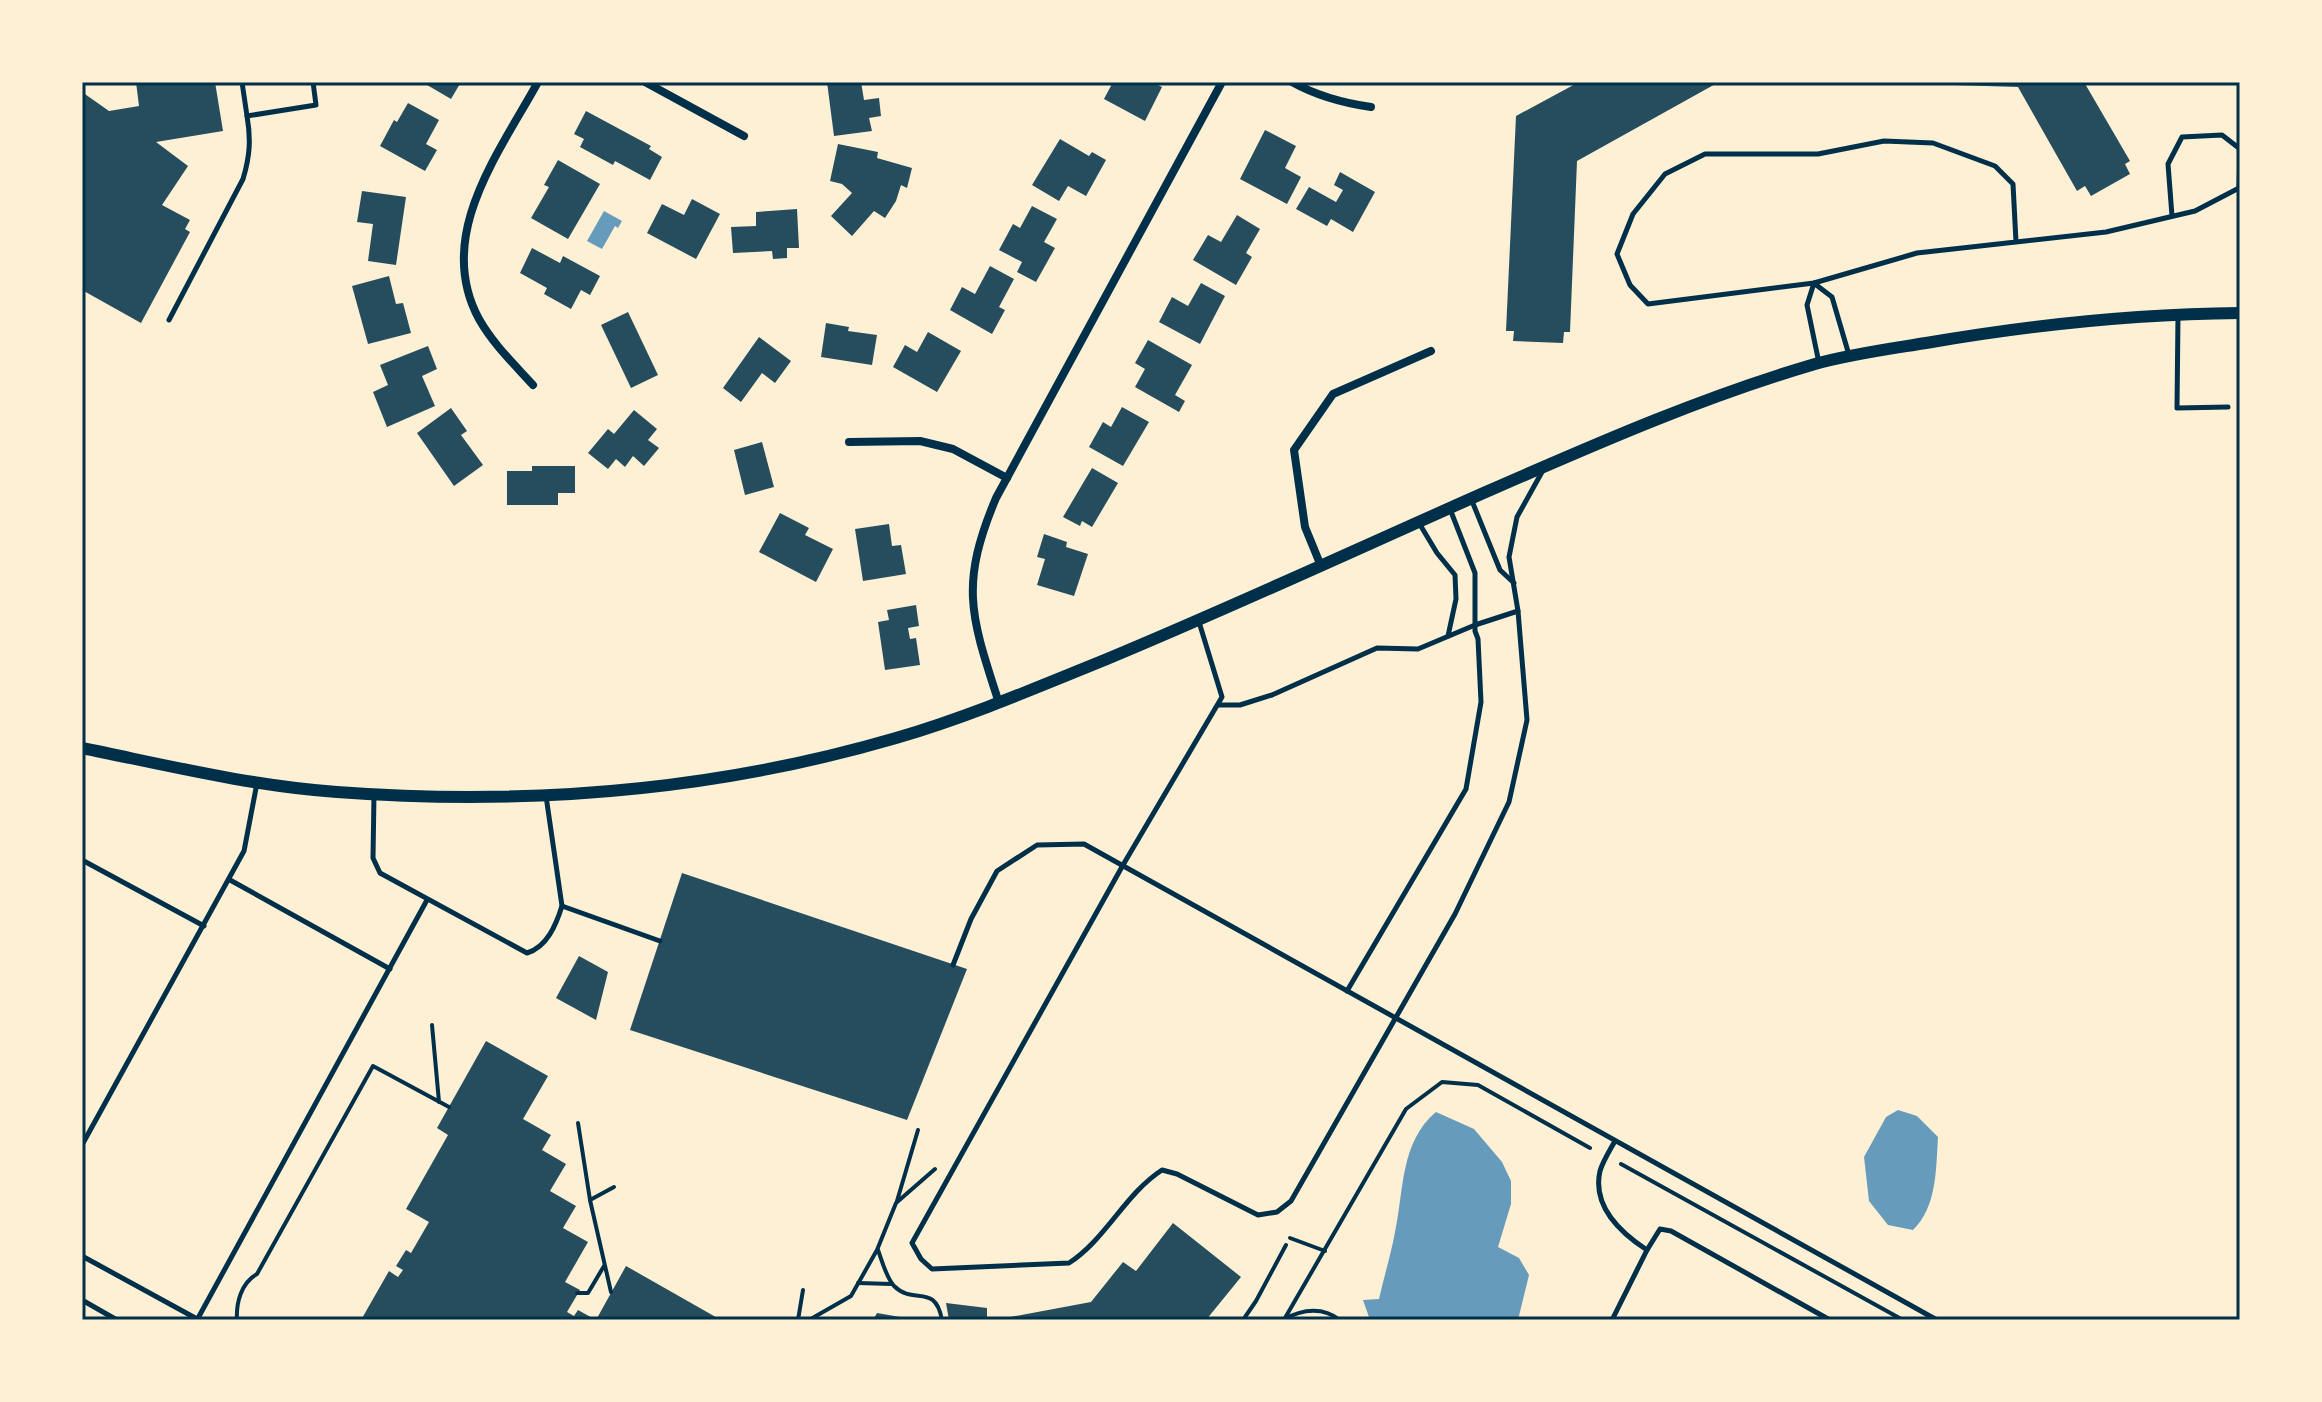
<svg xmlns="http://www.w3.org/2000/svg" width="2322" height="1402" font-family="'DejaVu Sans',sans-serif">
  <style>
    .water { fill: #669bbc }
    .building { fill: #264d5e }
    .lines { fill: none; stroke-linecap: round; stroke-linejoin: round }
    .path { stroke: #003049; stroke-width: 4 }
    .service { stroke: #003049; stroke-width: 5 }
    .minor { stroke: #003049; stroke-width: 8 }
    .tertiary { stroke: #003049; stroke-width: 12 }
    .neatline { fill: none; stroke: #003049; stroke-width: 3 }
  </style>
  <rect width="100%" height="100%" fill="#fdf0d5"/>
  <g class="water">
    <path d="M604,211L622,221L618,228L615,226L602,249L587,241Z"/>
    <path d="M1898,1110L1917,1116L1938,1137C1936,1169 1937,1207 1913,1230L1888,1225L1869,1201L1864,1157L1886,1117Z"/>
    <path d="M1436,1112L1474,1129L1502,1162L1511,1181V1204L1498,1247L1519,1258L1529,1275L1518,1320H1370L1363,1300L1379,1299C1384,1277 1391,1254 1395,1232C1404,1191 1400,1142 1436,1112Z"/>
  </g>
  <g class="building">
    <path d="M136,82H215L223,131L156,142L188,166L162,205L190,220L185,229L190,232L141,323L82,290V92L109,111L139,106Z"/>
    <path d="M422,82H461L451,99Z"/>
    <path d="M827,82H861L864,100L879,98L881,116L869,118L872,131L834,136Z"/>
    <path d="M1113,82H1152L1162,87L1145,121L1104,99Z"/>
    <path d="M1579,82H1719L1577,161L1570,332H1564L1563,343L1513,341L1514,331H1506L1516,116Z"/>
    <path d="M1954,82H2084L2130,161L2125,164L2130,174L2091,196L2085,186L2077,191L2018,87L1954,85Z"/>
    <path d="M408,103L439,120L426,144L437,150L425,171L380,146L394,120L397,122Z"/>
    <path d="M586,111L651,146L649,149L662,157L650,180L615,161L613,165L580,147L584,139L574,134Z"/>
    <path d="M1265,130L1296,146L1285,168L1301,177L1287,204L1240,179Z"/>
    <path d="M1060,139L1089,156L1092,152L1106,160L1086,196L1068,186L1059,201L1032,185Z"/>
    <path d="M838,144L878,152L877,158L912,168L907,188L901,185L896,201L885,218L874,211L852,236L831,216L852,193L842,184L830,181Z"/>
    <path d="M558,160L600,184L568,239L531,218L549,187L544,185Z"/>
    <path d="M1340,172L1375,192L1353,232L1331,219L1327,226L1296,209L1309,187L1336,202L1343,190L1334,185Z"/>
    <path d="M362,191L406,197L396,265L368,261L373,224L357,222Z"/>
    <path d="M692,199L720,214L696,259L647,233L662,204L684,215Z"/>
    <path d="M1032,206L1057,219L1044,242L1055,248L1036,282L1017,272L1022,262L999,250L1013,224L1020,228Z"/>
    <path d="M797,209L799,248H787V258L773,259L772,251L733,253L731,227L756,226V212Z"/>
    <path d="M1237,215L1260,229L1246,253L1252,257L1236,285L1193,260L1208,235L1221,242Z"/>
    <path d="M532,248L560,263L563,256L600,276L590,295L581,290L571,309L544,294L547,288L520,273Z"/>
    <path d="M990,266L1014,279L999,307L1005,310L992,334L950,310L962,287L975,294Z"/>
    <path d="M389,276L396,304L403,303L411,333L368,344L352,286Z"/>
    <path d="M1201,283L1225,296L1200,344L1159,322L1172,297L1188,306Z"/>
    <path d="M628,312L658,375L631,388L601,325Z"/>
    <path d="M826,323L849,327L848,331L877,335L872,365L821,357Z"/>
    <path d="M928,332L961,351L937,392L893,367L905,345L917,352Z"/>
    <path d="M759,337L791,361L775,383L762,373L741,402L723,388Z"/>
    <path d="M1148,340L1192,365L1175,395L1185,401L1179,412L1135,387L1145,369L1135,363Z"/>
    <path d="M428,346L437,369L422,376L435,406L387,427L373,392L388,385L380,365Z"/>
    <path d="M1122,407L1149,422L1123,466L1089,447L1103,422L1111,427Z"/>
    <path d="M451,408L467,431L461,435L483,465L454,486L417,433Z"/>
    <path d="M634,410L657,429L648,440L659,448L644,466L633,456L625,467L616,459L608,469L588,453L608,429L614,434Z"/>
    <path d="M762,442L774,487L745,495L734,450Z"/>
    <path d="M532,466H575V493H558V505H507V471H532Z"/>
    <path d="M1092,468L1118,483L1092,527L1082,521L1080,526L1063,517Z"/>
    <path d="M780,513L809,528L805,535L833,549L816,582L759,552Z"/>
    <path d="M889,524L892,546L901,545L906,574L863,581L855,529Z"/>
    <path d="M1044,534L1067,542L1066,547L1088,554L1074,596L1037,585L1045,559L1037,557Z"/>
    <path d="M916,605L919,626L908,628L910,639L916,638L920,665L885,670L878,622L889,620L887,610Z"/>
    <path d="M682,873L967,969L907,1120L630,1030Z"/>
    <path d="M579,956L608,972L596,1020L556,998Z"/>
    <path d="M486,1041L548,1076L523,1119L551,1135L542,1150L566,1164L550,1191L576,1206L563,1228L588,1242L565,1282L580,1290L567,1312L574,1316L578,1310L596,1320L626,1266L721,1320H361L389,1271L398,1277L403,1270L396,1266L406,1250L411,1253L429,1222L406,1209L448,1135L437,1128Z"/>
    <path d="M1173,1223L1241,1277L1206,1320H994L1091,1302L1123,1262L1136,1271Z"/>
    <path d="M946,1303L987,1308V1320H949Z"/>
    <path d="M877,1313L906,1318V1320H873Z"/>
  </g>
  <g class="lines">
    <g class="path">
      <path d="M432,1025L439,1102"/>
      <path d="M578,1123L590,1200L614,1187"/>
      <path d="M1621,1164L1903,1320"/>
      <path d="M590,1200L611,1292"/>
      <path d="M897,1201L918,1130"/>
      <path d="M1290,1238L1325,1251"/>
      <path d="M878,1250C882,1261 886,1277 894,1286C914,1306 935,1282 942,1320"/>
      <path d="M858,1283L892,1284"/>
      <path d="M577,1293H588L604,1266"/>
      <path d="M1285,1318L1406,1109L1442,1082L1478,1085L1590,1148"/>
      <path d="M237,1320C236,1303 241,1283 257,1274L373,1066L449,1107"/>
      <path d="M798,1320L803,1290"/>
      <path d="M809,1320L851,1296L877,1250L896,1203L935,1169"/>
      <path d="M1243,1320L1256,1301L1286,1245"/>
      <path d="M1282,1320C1302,1309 1322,1306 1340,1320"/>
    </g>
    <g class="service">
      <path d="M242,82L247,116L316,105L313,82"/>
      <path d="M2016,242L1917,253L1814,283L1648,304L1630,285L1617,254L1633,214L1665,174L1705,154H1818L1884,141L1933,143L1995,166L2013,184L2016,242L2106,232L2195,211L2239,188L2240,149L2222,135L2182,137L2168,164L2172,216"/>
      <path d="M1814,283L1807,305L1819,363"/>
      <path d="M1815,284L1832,297L1849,355"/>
      <path d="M2178,315L2177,408L2228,407"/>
      <path d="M169,320L243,179C250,156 251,139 247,116"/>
      <path d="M1472,501L1500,570L1514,583"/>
      <path d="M1419,523L1437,553L1455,575L1456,599L1448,636"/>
      <path d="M1199,622L1222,697L1123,865L912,1243L921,1259L932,1269L1069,1263C1106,1239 1125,1194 1162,1170L1177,1174L1258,1215L1277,1212L1291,1201L1455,914L1509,802L1527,720L1518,611"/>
      <path d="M1218,705H1240L1272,695L1377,648L1418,649L1475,625L1518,611L1509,557L1517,517L1542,472"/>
      <path d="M374,794L373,858L380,873L527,953C547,947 556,925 562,906L546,796"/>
      <path d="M82,860L204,926"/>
      <path d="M230,880L390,969"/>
      <path d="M562,906L660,941"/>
      <path d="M953,965L971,919L997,871L1037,845L1084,844L1937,1320"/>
      <path d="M1347,991L1466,789L1481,702L1478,639L1475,631V573L1450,509"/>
      <path d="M82,1145L244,851L257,783"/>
      <path d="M1647,1250L1660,1229L1671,1231L1830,1320"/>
      <path d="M82,1256L199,1320"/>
      <path d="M82,1300L117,1320"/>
      <path d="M197,1320L427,900"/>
      <path d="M1612,1320L1647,1250C1621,1233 1592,1206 1600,1171C1603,1161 1610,1150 1615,1141"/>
    </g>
    <g class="minor">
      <path d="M645,82L744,136"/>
      <path d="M1292,82C1317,96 1343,103 1371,107"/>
      <path d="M533,385C514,364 493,344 479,319C434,236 499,153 538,82"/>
      <path d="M849,442L920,441L953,449L1007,478"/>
      <path d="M1321,566L1305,527L1294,450L1333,394L1431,351"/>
      <path d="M999,703C971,616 959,586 996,498L1222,82"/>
    </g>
    <path class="tertiary" d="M82,748C166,765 251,786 337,792C525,806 715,791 896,738C968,717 1038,687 1107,659C1232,607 1355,550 1479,495C1589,447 1699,398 1815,364C1851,354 1889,349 1926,343C2030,325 2134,314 2240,313"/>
  </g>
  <rect width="2322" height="1402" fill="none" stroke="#fdf0d5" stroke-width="168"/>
  <rect x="84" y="84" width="2154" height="1234" class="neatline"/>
</svg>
